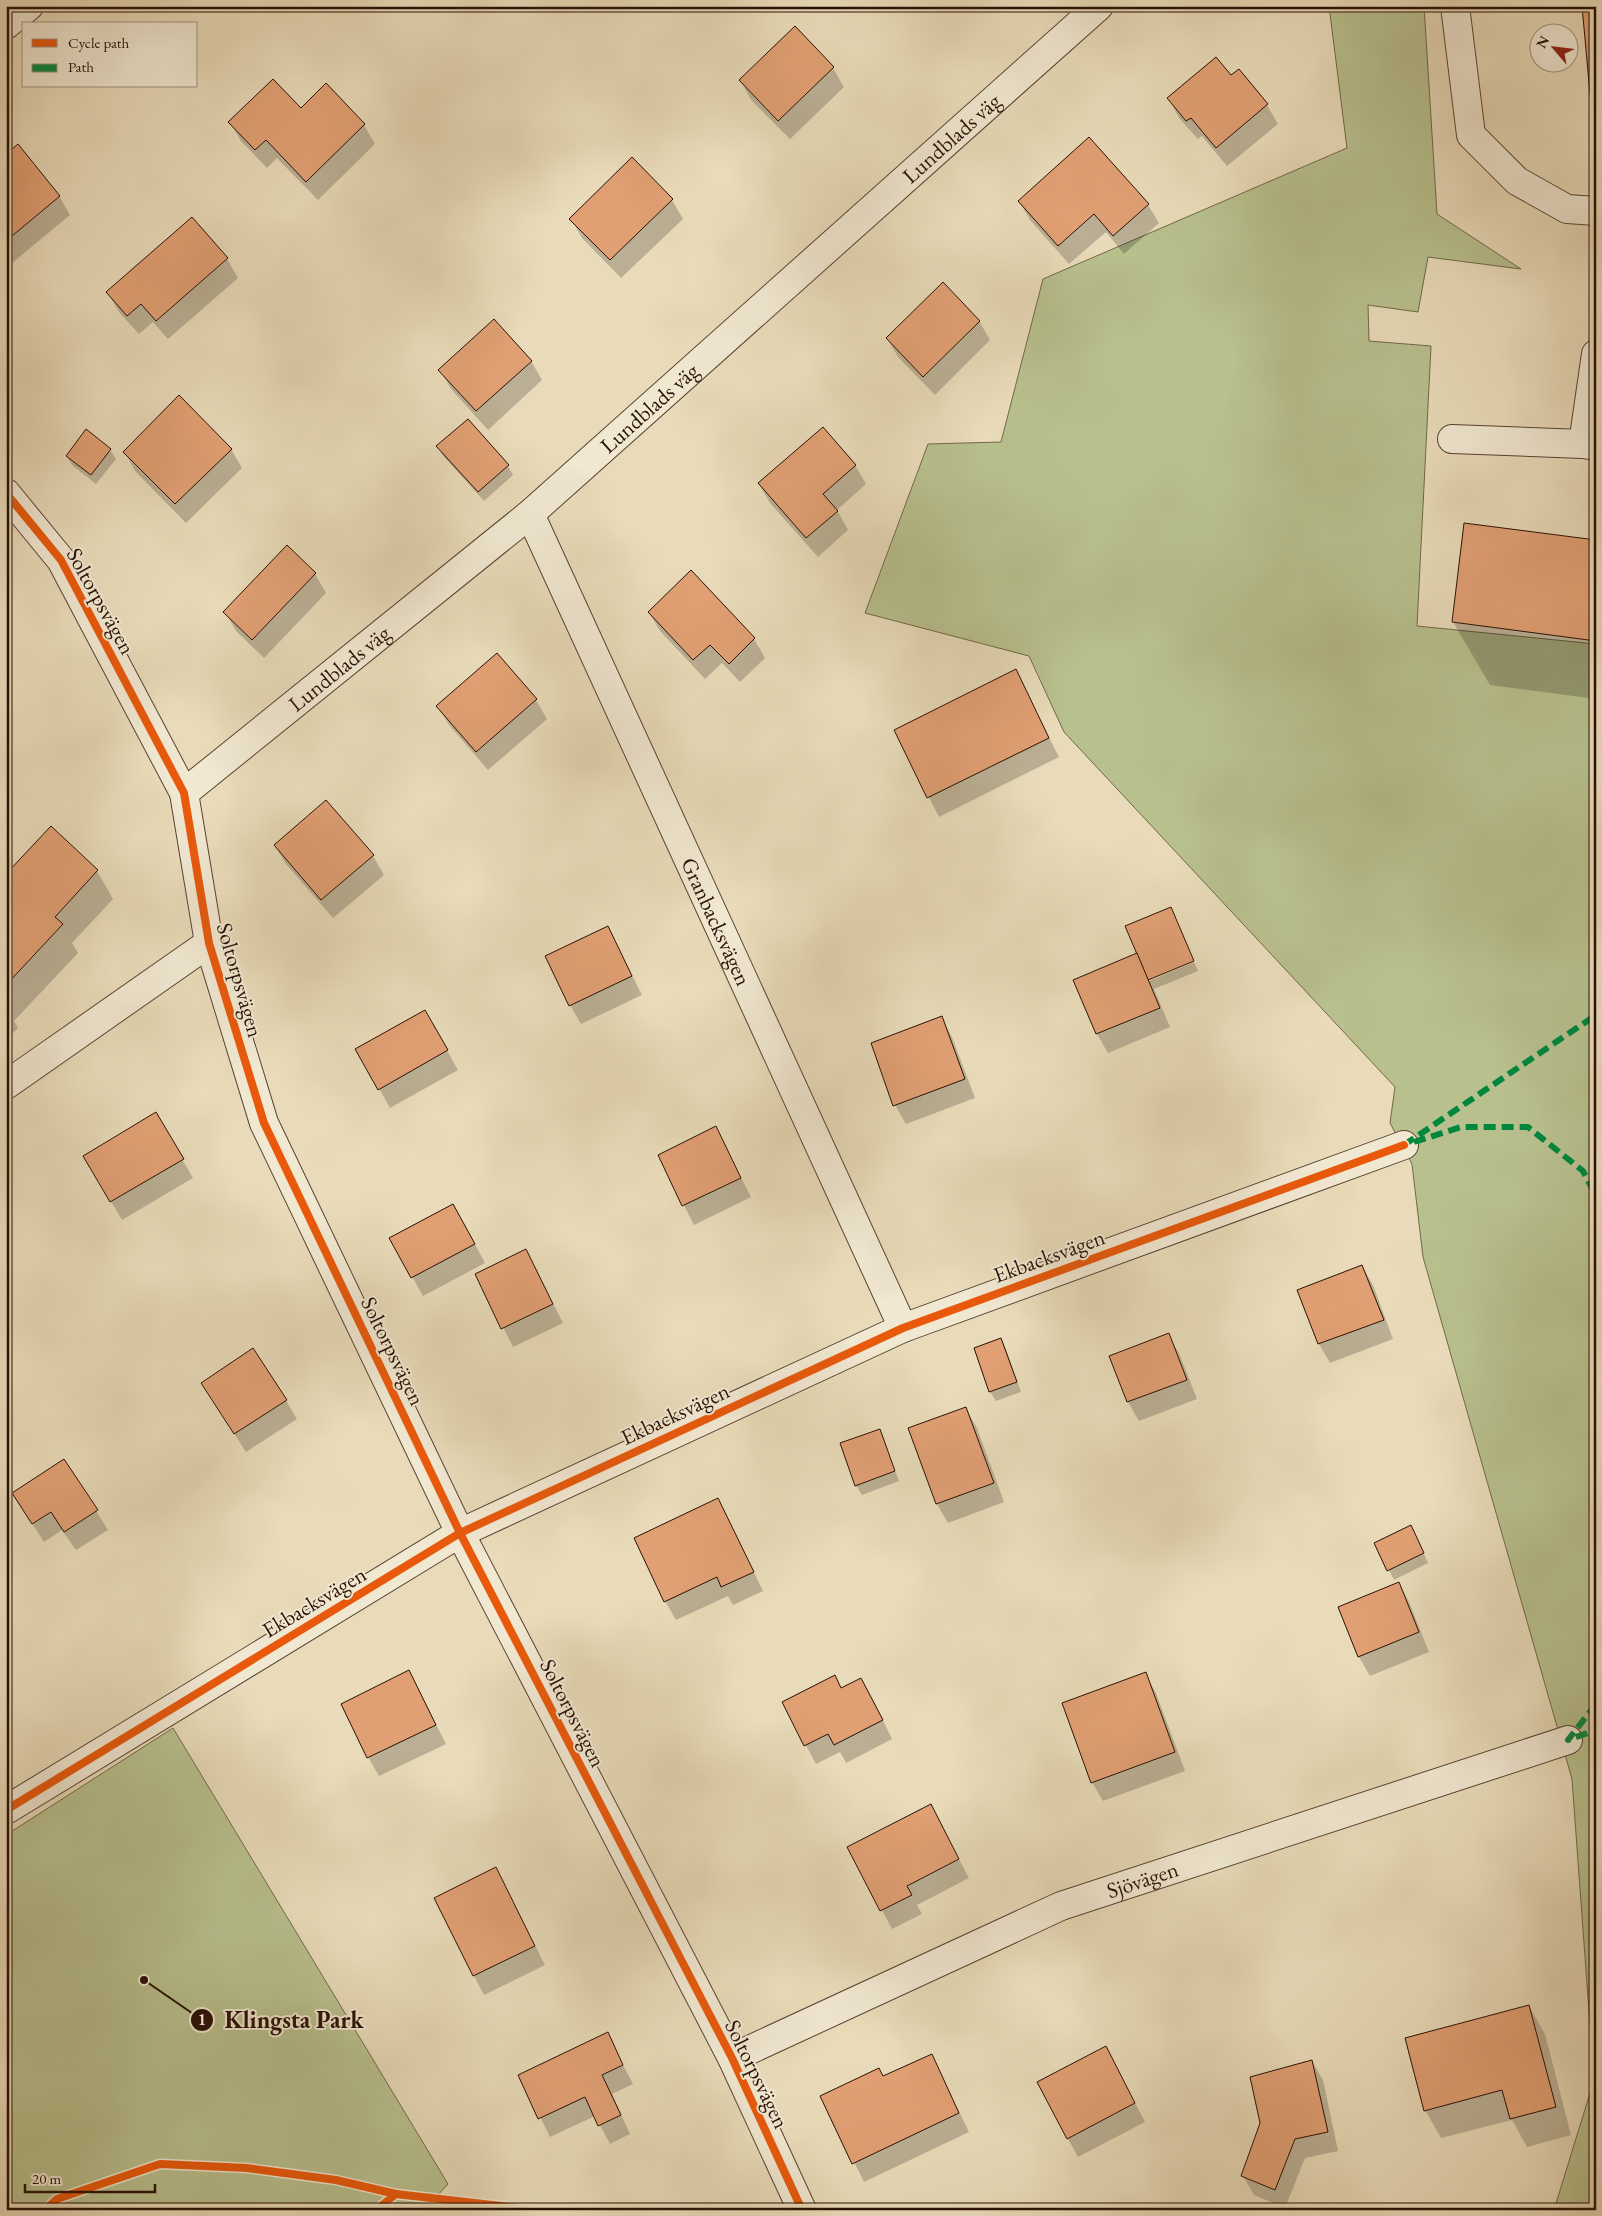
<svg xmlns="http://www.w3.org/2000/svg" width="1602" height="2216" font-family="'EB Garamond',serif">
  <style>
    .green { fill: #b8c08e; stroke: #70684a }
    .shadow { fill: #0003 }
    .building { fill: #e1a074; stroke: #281005 }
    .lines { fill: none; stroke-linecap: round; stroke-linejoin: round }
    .minor-casing { stroke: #584332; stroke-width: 30 }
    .minor { stroke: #f1e8d2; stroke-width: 28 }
    .quiet { stroke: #00873e; stroke-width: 6; stroke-dasharray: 12 6; stroke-linecap: butt }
    .cycleway-casing { stroke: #f1e8d2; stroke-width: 11 }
    .cycleway { stroke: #e8590c; stroke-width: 8 }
    .labels { text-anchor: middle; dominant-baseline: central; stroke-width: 4; stroke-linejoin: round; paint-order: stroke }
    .street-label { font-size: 22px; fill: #281005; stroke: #f1e8d2 }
    .leader { fill: none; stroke: #281005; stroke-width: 2 }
    .callout-dot { fill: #281005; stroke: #f1e8d2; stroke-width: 2 }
    .mark-label { font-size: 15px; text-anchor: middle; font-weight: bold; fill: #fff }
    .callout-label { font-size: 24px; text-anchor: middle; font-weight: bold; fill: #281005; stroke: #f1e8d2; stroke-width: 4; stroke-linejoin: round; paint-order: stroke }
  </style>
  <rect width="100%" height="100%" fill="#e9dbb9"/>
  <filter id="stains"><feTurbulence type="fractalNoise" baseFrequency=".004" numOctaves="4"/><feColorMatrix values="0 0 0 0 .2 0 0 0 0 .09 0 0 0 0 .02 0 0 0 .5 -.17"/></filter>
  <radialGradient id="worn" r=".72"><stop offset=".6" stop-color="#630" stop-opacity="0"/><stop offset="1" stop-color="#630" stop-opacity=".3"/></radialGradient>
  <g class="green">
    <path d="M1329,6H1424L1437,214L1521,269L1428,257L1418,312L1368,305L1369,341L1431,346L1417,626L1596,644V2210H1554L1594,2080L1572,1779L1423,1257L1412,1164L1390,1123L1395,1087L1064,732L1029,656L865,613L928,444L1001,442L1043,279L1347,148Z"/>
    <path d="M173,1728L448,2184L424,2210H6V1835Z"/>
  </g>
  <g class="shadow">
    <path d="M402,6H412L406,11Z"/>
    <path d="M833,68L844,87L790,139L751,100L741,81Z"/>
    <path d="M1231,76L1267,105L1278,124L1227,166L1202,136L1198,139L1179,118L1169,99Z"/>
    <path d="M326,85L364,125L375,144L318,200L277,158L267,168L241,141L230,122L301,110Z"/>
    <path d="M6,155L59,196L70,215L6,268Z"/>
    <path d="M632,159L672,200L683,219L621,278L582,238L571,219Z"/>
    <path d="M1019,201L1148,205L1159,223L1124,254L1106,232L1069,264L1030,220Z"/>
    <path d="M192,219L227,259L238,278L168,339L153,322L139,334L119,312L108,293Z"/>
    <path d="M979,321L990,340L935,395L898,357L887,338Z"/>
    <path d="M531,361L542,380L488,430L451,389L440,370Z"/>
    <path d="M438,447L508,466L513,475L484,501L443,456Z"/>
    <path d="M231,449L242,468L186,523L135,471L125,452Z"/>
    <path d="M110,450L116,459L96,484L72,465L67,456Z"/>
    <path d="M855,465L866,484L837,510L848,530L818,557L770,503L759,484Z"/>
    <path d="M1596,541V699L1490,685L1453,622Z"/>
    <path d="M287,547L315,574L326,593L264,658L236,631L225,612Z"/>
    <path d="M691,572L754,639L765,658L740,682L722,663L705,679L660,631L649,612Z"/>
    <path d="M497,655L536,700L547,719L488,770L449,725L438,706Z"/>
    <path d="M1015,671L1059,757L939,817L895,731Z"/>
    <path d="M6,674L12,685L6,692Z"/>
    <path d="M326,802L373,856L384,875L333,918L286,864L275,846Z"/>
    <path d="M51,828L97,871L113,899L72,943L78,953L14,1021L18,1028L6,1040V876Z"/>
    <path d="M608,928L642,995L581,1024L570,1005Z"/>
    <path d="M1194,962L1198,971L1154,989L1170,1027L1108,1053L1097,1034L1075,980L1149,978V981Z"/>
    <path d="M425,1011L458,1070L390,1108L357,1049Z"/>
    <path d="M941,1018L952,1037L975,1098L906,1124L895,1105Z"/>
    <path d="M156,1114L193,1178L122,1220L85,1157Z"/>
    <path d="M716,1128L751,1197L694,1225L659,1156Z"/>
    <path d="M464,1224L485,1263L423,1296L391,1239Z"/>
    <path d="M526,1251L563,1323L513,1347L477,1275Z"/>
    <path d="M1362,1266L1373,1285L1393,1339L1330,1363L1319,1344L1299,1291Z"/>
    <path d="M1168,1335L1179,1353L1197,1399L1139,1421L1128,1402L1111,1357Z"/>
    <path d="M1001,1340L1006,1349L1021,1392L996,1401L990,1392L976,1349Z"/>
    <path d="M286,1401L297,1419L246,1452L214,1402Z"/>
    <path d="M966,1409L977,1428L1004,1502L948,1523L937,1504L910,1429Z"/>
    <path d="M879,1430L899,1481L862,1495L856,1485Z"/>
    <path d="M64,1460L108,1530L76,1550L62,1530L44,1542L13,1494Z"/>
    <path d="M718,1499L763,1591L733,1605L728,1596L676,1620L665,1601Z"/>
    <path d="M1416,1536L1428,1563L1394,1580L1375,1543Z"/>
    <path d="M1399,1583L1409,1602L1429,1652L1370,1676L1359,1657L1340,1607Z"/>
    <path d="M409,1672L446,1744L379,1776L368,1757Z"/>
    <path d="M1145,1674L1156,1693L1185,1771L1103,1801L1092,1782Z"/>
    <path d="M841,1689L872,1698L892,1739L846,1763L840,1752L816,1764L783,1702Z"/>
    <path d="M930,1805L969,1878L917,1905L922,1914L892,1929L849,1848Z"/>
    <path d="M496,1869L545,1965L484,1995L474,1976Z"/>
    <path d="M1529,2006L1545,2034L1571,2135L1527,2147L1512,2120L1441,2138L1425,2110Z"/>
    <path d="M607,2034L633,2084L612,2094L630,2134L610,2144L595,2116L550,2137L520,2076Z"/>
    <path d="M931,2055L969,2132L864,2182L822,2096L884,2077Z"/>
    <path d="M1312,2061L1323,2080L1338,2151L1305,2158L1285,2208L1254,2195L1243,2176Z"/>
    <path d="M1116,2066L1145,2122L1078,2157L1068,2139Z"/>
  </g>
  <g class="building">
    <path d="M1582,6H1596V149H1595Z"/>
    <path d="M795,26L834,67L778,121L739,80Z"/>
    <path d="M1216,57L1231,75L1239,69L1268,104L1216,148L1191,118L1186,121L1167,98Z"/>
    <path d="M273,79L301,108L326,83L365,124L306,182L266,140L255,150L228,122Z"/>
    <path d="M1089,137L1149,204L1113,236L1094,214L1058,246L1018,201Z"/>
    <path d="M18,144L60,196L6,241V154Z"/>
    <path d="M632,157L673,199L610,260L569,219Z"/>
    <path d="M192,217L228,258L156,321L141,304L127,316L106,292Z"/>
    <path d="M943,282L980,321L923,377L886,338Z"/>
    <path d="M494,319L532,361L476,411L438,370Z"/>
    <path d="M179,395L232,449L175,504L123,452Z"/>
    <path d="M468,419L509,465L478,492L436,446Z"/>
    <path d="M823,427L856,465L823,494L838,511L806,538L758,483Z"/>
    <path d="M86,429L111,449L91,475L66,456Z"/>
    <path d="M1464,523L1596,540V641L1452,622Z"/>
    <path d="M287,545L316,573L252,640L223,612Z"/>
    <path d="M691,570L755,638L729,664L710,645L693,660L648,612Z"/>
    <path d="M497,653L537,699L476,752L436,706Z"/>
    <path d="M1016,669L1049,738L927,798L894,730Z"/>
    <path d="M326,800L374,855L321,900L274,845Z"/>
    <path d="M51,826L98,870L55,917L63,924L6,985V874Z"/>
    <path d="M1171,907L1194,961L1148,980L1125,926Z"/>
    <path d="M608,926L632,976L569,1006L545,956Z"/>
    <path d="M1137,953L1160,1008L1096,1034L1073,980Z"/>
    <path d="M425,1010L448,1050L378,1090L355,1049Z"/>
    <path d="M942,1016L965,1079L893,1106L871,1043Z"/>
    <path d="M156,1112L184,1159L110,1202L83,1156Z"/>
    <path d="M716,1126L741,1178L682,1206L658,1155Z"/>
    <path d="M453,1204L475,1244L411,1278L389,1238Z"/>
    <path d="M526,1249L553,1304L501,1329L475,1274Z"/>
    <path d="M1362,1265L1384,1320L1318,1344L1297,1290Z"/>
    <path d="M1169,1333L1187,1380L1127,1402L1109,1356Z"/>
    <path d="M1001,1338L1017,1382L989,1392L974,1348Z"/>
    <path d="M253,1348L287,1400L234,1434L201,1383Z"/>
    <path d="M966,1407L994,1483L936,1504L908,1428Z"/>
    <path d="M880,1429L895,1471L855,1486L840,1443Z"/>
    <path d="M64,1459L98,1510L64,1532L51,1512L32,1524L12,1493Z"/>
    <path d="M718,1498L754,1572L721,1587L717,1577L664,1602L634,1538Z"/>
    <path d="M1411,1525L1424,1553L1387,1571L1374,1543Z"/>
    <path d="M1399,1582L1419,1632L1358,1657L1338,1607Z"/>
    <path d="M409,1670L436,1725L367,1758L341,1704Z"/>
    <path d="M1146,1672L1175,1752L1091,1783L1062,1703Z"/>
    <path d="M835,1675L841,1688L861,1678L883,1720L834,1745L828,1734L804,1746L782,1702Z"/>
    <path d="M931,1804L959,1859L907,1886L912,1895L880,1911L847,1847Z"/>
    <path d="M496,1867L535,1946L473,1976L434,1898Z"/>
    <path d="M1529,2005L1556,2107L1510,2119L1502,2090L1424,2111L1405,2038Z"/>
    <path d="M608,2032L623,2065L602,2075L621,2115L598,2126L585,2097L538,2119L518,2075Z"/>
    <path d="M1106,2046L1135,2103L1067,2139L1037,2082Z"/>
    <path d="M932,2054L959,2113L852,2164L820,2096L879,2068L883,2076Z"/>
    <path d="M1312,2060L1328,2132L1295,2139L1275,2190L1241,2176L1260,2123L1250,2077Z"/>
  </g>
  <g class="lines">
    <defs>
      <g id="minor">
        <path d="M1455,6L1471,135L1517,181L1567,209L1596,211"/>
        <path d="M6,25L29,6"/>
        <path d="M1596,354L1583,444L1596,446"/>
        <path d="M1452,439L1583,444"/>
        <path d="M6,493L61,560L184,793L209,943L264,1123L460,1533L732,2058L802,2210"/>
        <path id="s1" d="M530,514L903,1328"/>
        <path id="s2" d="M184,793L530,514L1099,6"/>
        <path d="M6,1085L209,943"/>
        <path d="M6,1810L460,1533L903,1328L1404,1145"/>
        <path id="s3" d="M732,2058L1061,1906L1568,1740"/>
      </g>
    </defs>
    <use href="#minor" class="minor-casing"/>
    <use href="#minor" class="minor"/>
    <g class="quiet">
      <path d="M1414,1142L1461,1127H1528L1583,1171L1596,1196"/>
      <path d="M1404,1145L1596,1015"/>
      <path d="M1596,1704L1568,1740L1596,1730"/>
    </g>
    <defs>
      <g id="cycleway">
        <path d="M6,493L61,560L184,793L209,943L264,1123L460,1533L732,2058L802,2210"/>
        <path d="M6,1810L460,1533L903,1328L1404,1145"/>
        <path d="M45,2210L57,2199L160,2164L247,2168L336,2180L396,2194"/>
        <path d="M376,2210L396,2194L536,2210"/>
      </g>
    </defs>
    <use href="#cycleway" class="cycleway-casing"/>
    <use href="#cycleway" class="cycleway"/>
  </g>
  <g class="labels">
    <g class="street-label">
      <text stroke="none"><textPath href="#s2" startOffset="1009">Lundblads väg</textPath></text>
      <text stroke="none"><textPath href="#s2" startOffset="604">Lundblads väg</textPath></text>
      <text transform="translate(101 601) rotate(61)">Soltorpsvägen</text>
      <text stroke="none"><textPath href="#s2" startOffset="199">Lundblads väg</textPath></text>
      <text stroke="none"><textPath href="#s1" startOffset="448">Granbacksvägen</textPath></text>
      <text transform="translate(240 980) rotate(74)">Soltorpsvägen</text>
      <text transform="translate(1049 1256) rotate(-20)">Ekbacksvägen</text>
      <text transform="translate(393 1351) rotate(64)">Soltorpsvägen</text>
      <text transform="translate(675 1414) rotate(-25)">Ekbacksvägen</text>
      <text transform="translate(314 1602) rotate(-31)">Ekbacksvägen</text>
      <text transform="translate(573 1713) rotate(63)">Soltorpsvägen</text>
      <text stroke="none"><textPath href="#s3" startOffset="448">Sjövägen</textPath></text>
      <text transform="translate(757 2074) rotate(64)">Soltorpsvägen</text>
    </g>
  </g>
  <path class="leader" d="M144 1980L202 2020"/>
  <g class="callout-dot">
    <circle cx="144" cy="1980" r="5"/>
    <circle cx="202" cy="2020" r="12"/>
  </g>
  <g class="mark-label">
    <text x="202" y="2025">1</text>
  </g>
  <g class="callout-label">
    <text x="294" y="2028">Klingsta Park</text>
  </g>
  <rect width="1602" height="2216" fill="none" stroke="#e9dbb9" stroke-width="25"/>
  <rect x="8" y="8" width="1587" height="2201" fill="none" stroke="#281005" stroke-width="2.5"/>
  <rect x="12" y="12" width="1577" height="2191" fill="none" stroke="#281005"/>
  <rect x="22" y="22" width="175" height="65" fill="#f1e8d2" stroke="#a19280"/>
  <rect x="32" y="39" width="25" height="8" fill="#e8590c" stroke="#a19280"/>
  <text x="68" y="48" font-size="15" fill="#281005">Cycle path</text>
  <rect x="32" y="64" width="25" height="8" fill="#00873e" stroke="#a19280"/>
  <text x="68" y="72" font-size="15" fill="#281005">Path</text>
  <g transform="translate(1554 48) rotate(298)"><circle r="24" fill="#f1e8d2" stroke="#a19280"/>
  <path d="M0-4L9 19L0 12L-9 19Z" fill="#8f2418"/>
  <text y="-8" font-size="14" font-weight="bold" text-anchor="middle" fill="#281005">N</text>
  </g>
  <path d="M25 2184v8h130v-8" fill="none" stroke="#281005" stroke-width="2.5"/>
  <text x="32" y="2184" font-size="15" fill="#281005" stroke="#f1e8d2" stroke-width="4" paint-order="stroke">20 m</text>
  <rect width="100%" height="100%" filter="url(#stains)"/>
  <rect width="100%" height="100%" fill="url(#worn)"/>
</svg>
